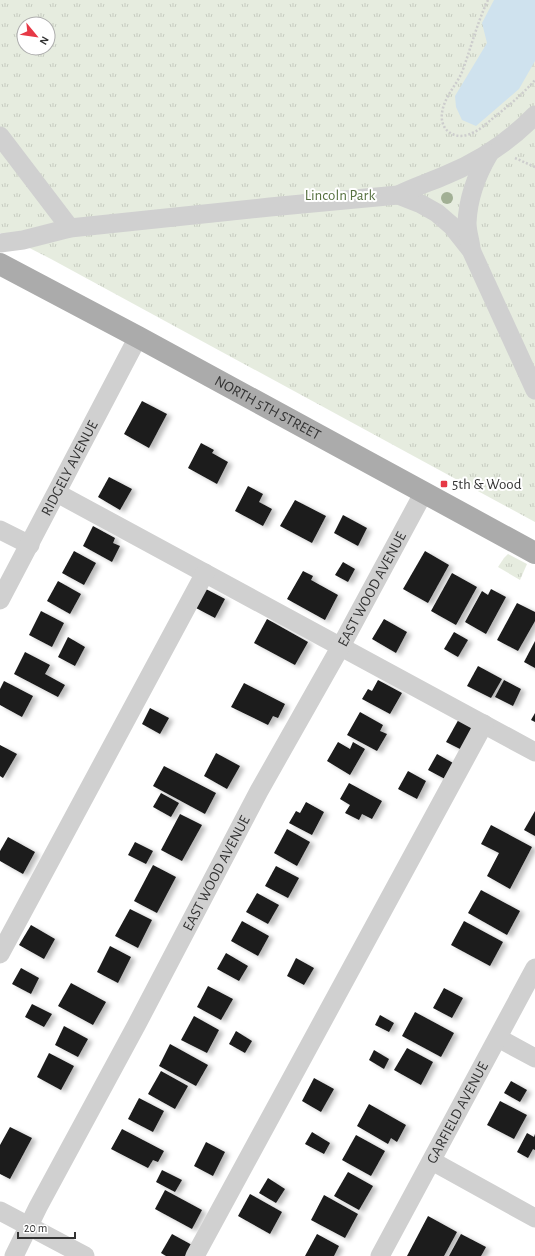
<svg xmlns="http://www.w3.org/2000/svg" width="535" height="1256" font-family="'Alegreya Sans',sans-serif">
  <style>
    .grass { fill: url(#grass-tufts); fill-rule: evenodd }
    .water { fill: #cfe2ee }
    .building { fill: #1a1a1a; filter: url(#shadow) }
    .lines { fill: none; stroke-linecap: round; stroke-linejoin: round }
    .path { stroke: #cdcdcd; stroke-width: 2.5; stroke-dasharray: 2 2; stroke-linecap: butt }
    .minor { stroke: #d0d0d0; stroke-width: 19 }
    .major { stroke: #ababab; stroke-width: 22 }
    .tree { fill: #a2b095 }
    .poi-dot { fill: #e63946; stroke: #fff; stroke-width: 1.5 }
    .labels { text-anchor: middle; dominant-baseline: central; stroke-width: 4; stroke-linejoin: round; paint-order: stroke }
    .park-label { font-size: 15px; fill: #56703f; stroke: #fff }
    .street-label { font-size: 15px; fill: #333; stroke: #fff }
    .poi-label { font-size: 15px; fill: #333; stroke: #fff; text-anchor: start }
  </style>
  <defs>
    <pattern id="grass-tufts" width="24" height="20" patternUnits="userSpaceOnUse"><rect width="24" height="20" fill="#e6ecdf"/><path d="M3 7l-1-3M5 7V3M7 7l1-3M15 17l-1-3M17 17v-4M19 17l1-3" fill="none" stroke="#c6cbc0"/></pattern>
    <filter id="shadow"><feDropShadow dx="4.5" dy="2.5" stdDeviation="2" flood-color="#0004"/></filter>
  </defs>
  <rect width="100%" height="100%" fill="#fff"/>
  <g class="grass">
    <path d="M0,0H535V522L51,259L0,233ZM24,24H48V48H24Z"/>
    <path d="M508,554L527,564L520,580L498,567L504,558Z"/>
  </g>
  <path class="water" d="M494,0H535V61L519,89L476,126L462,120L456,107L455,96L487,43L482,23Z"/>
  <g class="building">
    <path d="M142,401L167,414L149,448L124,434Z"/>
    <path d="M201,443L214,450L212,453L228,462L217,484L188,468Z"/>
    <path d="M109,477L132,489L120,510L98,497Z"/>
    <path d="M248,486L263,494L259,502L272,509L263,526L235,511Z"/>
    <path d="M295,500L326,516L312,543L280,526Z"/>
    <path d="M343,515L367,528L358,546L334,533Z"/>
    <path d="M93,526L115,538L113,543L120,546L112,562L83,546Z"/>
    <path d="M74,551L96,563L84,585L62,573Z"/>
    <path d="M425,551L449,565L428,603L403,589Z"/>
    <path d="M343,562L355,569L348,582L335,575Z"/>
    <path d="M303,571L313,576L311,580L338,595L325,620L287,599Z"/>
    <path d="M452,573L477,587L456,625L431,611Z"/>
    <path d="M58,581L81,594L70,614L47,601Z"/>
    <path d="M206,589L225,599L215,618L196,608Z"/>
    <path d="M491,589L506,597L486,634L465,622L482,591L488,595Z"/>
    <path d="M517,603L535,612V621L518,651L497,640Z"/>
    <path d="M41,611L64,623L52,647L29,635Z"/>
    <path d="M267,619L308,642L295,665L254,643Z"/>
    <path d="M384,619L407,632L396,653L372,639Z"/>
    <path d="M454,632L468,640L458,657L444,649Z"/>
    <path d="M68,637L85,647L75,666L58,657Z"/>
    <path d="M535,641V668L524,662Z"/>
    <path d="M25,652L50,665L45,674L65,685L58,697L14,674Z"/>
    <path d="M478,666L502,679L491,698L467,686Z"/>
    <path d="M378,680L402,693L390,714L362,699L368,689L372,691Z"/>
    <path d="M504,680L521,689L513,706L495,697Z"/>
    <path d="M4,681L33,696L22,717L0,705V689Z"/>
    <path d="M244,683L285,704L278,718L273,716L268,725L231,707Z"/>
    <path d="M150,708L169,718L160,734L142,724Z"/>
    <path d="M360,712L383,725L380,731L387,734L377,751L347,735Z"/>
    <path d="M535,713V722L531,720Z"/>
    <path d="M460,717L475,725L462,750L446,742Z"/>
    <path d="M338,742L350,749L353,742L365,749L350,775L327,761Z"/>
    <path d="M0,745L17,754L3,778L0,776Z"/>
    <path d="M216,753L240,766L227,789L204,776Z"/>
    <path d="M437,754L453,763L445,779L428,770Z"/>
    <path d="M164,766L216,793L205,814L153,786Z"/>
    <path d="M408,771L426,781L417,799L398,789Z"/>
    <path d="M349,783L382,801L372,819L362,814L359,820L345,813L350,805L340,799Z"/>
    <path d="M161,793L179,803L171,817L153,807Z"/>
    <path d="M306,802L324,812L312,835L289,823L296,811L300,813Z"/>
    <path d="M535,811V836L524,830Z"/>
    <path d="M180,814L202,825L182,861L161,850Z"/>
    <path d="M491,825L532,847L510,889L487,876L499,853L481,844Z"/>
    <path d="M287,829L310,842L297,866L274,853Z"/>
    <path d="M8,837L35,852L23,874L0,861V851Z"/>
    <path d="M135,842L153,851L146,864L128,855Z"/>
    <path d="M153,865L176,877L157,913L134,901Z"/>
    <path d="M276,866L299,878L288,898L265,886Z"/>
    <path d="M481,890L520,911L507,935L468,913Z"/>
    <path d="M257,893L279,905L268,924L246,912Z"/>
    <path d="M130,909L152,920L138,948L115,936Z"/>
    <path d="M242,921L269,936L258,956L231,941Z"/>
    <path d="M464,921L503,942L490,966L451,945Z"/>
    <path d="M31,925L55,939L44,959L19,945Z"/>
    <path d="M110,946L131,957L118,983L97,972Z"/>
    <path d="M226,953L248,966L239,981L217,969Z"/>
    <path d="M296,958L314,968L304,985L287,976Z"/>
    <path d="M21,968L39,978L31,994L12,984Z"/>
    <path d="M71,983L106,1002L93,1025L58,1006Z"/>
    <path d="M208,986L233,999L221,1020L197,1007Z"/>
    <path d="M444,988L463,998L452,1018L433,1008Z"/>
    <path d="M32,1004L52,1014L44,1027L25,1017Z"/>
    <path d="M415,1012L454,1033L441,1057L402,1036Z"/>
    <path d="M380,1015L394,1023L389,1032L375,1025Z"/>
    <path d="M194,1016L219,1030L207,1053L181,1040Z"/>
    <path d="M64,1026L88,1039L78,1057L55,1045Z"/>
    <path d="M236,1031L252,1041L245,1053L229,1044Z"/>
    <path d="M170,1044L208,1065L196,1086L159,1066Z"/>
    <path d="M407,1048L433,1062L421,1085L394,1070Z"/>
    <path d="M374,1050L389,1059L384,1069L369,1060Z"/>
    <path d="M49,1053L74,1066L61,1090L37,1077Z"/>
    <path d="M161,1071L188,1086L175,1109L148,1094Z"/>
    <path d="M314,1078L334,1089L321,1112L302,1101Z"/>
    <path d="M511,1081L527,1090L520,1102L504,1093Z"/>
    <path d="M139,1098L164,1111L153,1132L128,1119Z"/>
    <path d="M500,1101L527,1115L514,1139L487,1125Z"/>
    <path d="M369,1104L406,1125L397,1142L391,1138L388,1144L357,1126Z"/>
    <path d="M10,1127L32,1138L10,1179L0,1174V1145Z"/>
    <path d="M122,1129L164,1151L158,1162L153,1160L148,1168L111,1149Z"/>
    <path d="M312,1132L330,1143L324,1154L305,1144Z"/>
    <path d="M527,1133L534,1137L535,1134V1150L533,1149L528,1158L517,1152Z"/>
    <path d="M356,1135L385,1151L371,1176L342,1160Z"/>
    <path d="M206,1142L225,1152L213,1176L194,1166Z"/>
    <path d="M162,1170L182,1180L175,1192L156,1182Z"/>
    <path d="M348,1172L373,1186L359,1210L334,1196Z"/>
    <path d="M268,1178L285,1189L276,1203L259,1193Z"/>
    <path d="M165,1190L202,1210L192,1229L155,1209Z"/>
    <path d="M250,1194L282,1212L270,1234L238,1216Z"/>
    <path d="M324,1195L358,1214L345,1238L311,1220Z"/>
    <path d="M428,1216L457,1232L444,1256H407Z"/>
    <path d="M172,1234L192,1245L185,1256H166L161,1253Z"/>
    <path d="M317,1234L339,1246L334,1256H305Z"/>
    <path d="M461,1234L486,1247L481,1256H449Z"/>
  </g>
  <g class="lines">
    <g class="path">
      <path d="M488,0C477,23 471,48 462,72C456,86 444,97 442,113C441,120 443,128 449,132C455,137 465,137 472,133C480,130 486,124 492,119C507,107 522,95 535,80"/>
      <path d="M515,158L535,167"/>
    </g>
    <g class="minor">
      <path d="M0,136L70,228"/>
      <path d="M398,195L421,204L437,213L452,226L471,250L535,390"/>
      <path d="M0,243L23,240L70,228L270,207L398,195C414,187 430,182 446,175C480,161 510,141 535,115"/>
      <path d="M471,248C470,240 467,231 467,223C468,197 476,176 489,154"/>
      <path d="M57,493L535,752"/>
      <path d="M0,530L30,545"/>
      <path id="s1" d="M0,600L138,337"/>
      <path d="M0,954L205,573"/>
      <path d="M498,1038L535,1058"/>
      <path d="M432,1161L535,1218"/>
      <path d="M0,1211L85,1256"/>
      <path id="s2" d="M14,1256L38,1207L137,1024L259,791L341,646L424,492"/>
      <path d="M195,1256L484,724"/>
      <path id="s3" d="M380,1256L535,968"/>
    </g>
    <path class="major" id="s4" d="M0,264L138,337L535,553"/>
  </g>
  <circle class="tree" cx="447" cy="198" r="6"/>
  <rect class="poi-dot" x="440" y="480" width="8" height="8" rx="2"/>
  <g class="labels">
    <g class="park-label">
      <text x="340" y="195">Lincoln Park</text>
    </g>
    <g class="street-label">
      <text stroke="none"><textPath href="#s4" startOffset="304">NORTH 5TH STREET</textPath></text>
      <text stroke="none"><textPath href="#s1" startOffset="149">RIDGELY AVENUE</textPath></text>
      <text stroke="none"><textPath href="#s2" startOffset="757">EAST WOOD AVENUE</textPath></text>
      <text stroke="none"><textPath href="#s2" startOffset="433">EAST WOOD AVENUE</textPath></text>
      <text stroke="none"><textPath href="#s3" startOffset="163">GARFIELD AVENUE</textPath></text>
    </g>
    <g class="poi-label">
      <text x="452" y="484">5th &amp; Wood</text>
    </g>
  </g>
  <g transform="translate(36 36) rotate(119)"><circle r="19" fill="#ffffff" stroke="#adadad"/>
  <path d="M0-3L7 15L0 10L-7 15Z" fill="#e63946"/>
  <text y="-6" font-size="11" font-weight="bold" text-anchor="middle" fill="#333333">N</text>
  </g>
  <path d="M18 1232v6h57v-6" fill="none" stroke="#333333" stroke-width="2"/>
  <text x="24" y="1232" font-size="12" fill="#333333" stroke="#ffffff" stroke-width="3" paint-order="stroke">20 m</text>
</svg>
